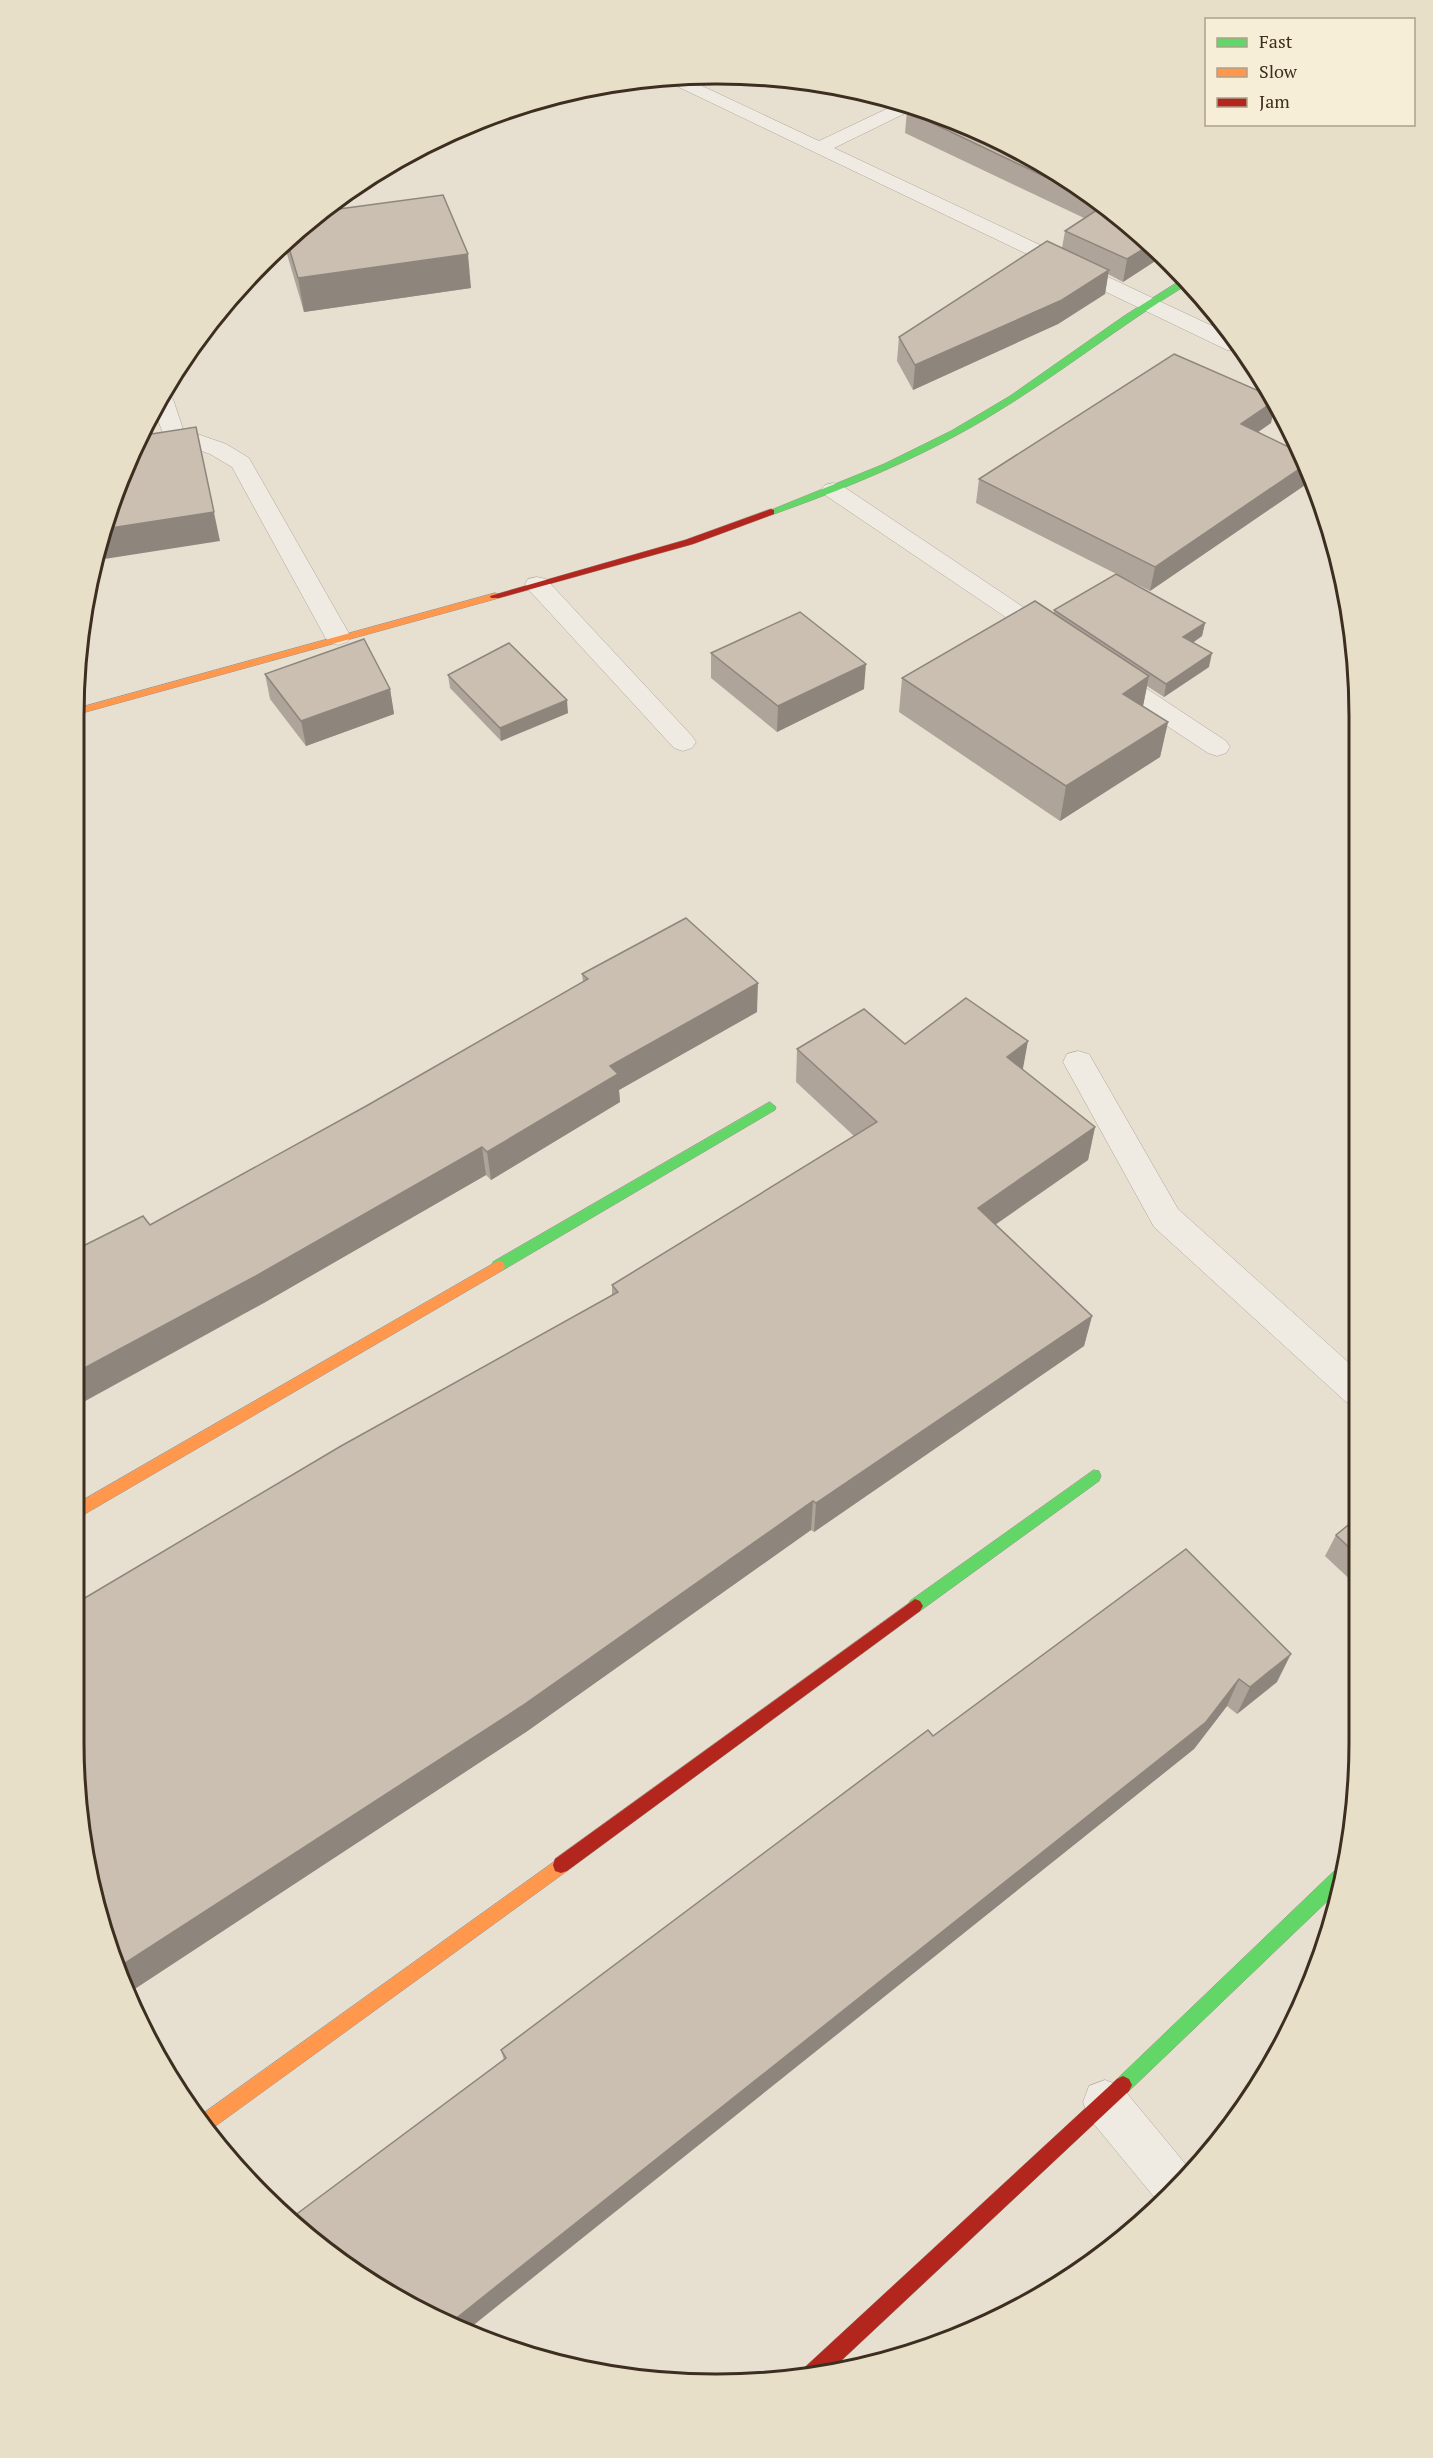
<svg xmlns="http://www.w3.org/2000/svg" width="1433" height="2458" font-family="'PT Serif',serif">
  <style>
    .lines { fill: none; stroke-linecap: round; stroke-linejoin: round }
    .lane-casing { stroke: #ada599; stroke-width: 1 }
    .street-casing { stroke: #ada599; stroke-width: 1 }
    .fast-casing { stroke: #9c958a; stroke-width: 1 }
    .slow-casing { stroke: #9c958a; stroke-width: 1 }
    .jam-casing { stroke: #9c958a; stroke-width: 1 }
    .lane { fill: #efebe3; fill-rule: evenodd }
    .street { fill: #efebe3; fill-rule: evenodd }
    .fast { fill: #63d668; fill-rule: evenodd }
    .slow { fill: #ff974d; fill-rule: evenodd }
    .jam { fill: #b3261e; fill-rule: evenodd }
    .wall { fill: #afa499 }
    .shaded-wall { fill: #8e867d }
    .building { fill: #cbbfb2; stroke: #8e867d; stroke-width: 1.5 }
    .rim { fill: none; stroke: #3d2e20; stroke-width: 3 }
  </style>
  <rect width="100%" height="100%" fill="#e7e0d1"/>
  <g class="lines">
    <defs>
      <g id="lane">
        <path d="M165,393L173,399L183,429L226,444L249,458L351,637L347,642L338,645L329,642L325,637L232,467L210,454L165,438L155,413Z"/>
        <path d="M833,483L841,485L1062,633L1066,638L1062,643L1053,646L1044,643L825,495L821,490L825,485Z"/>
        <path d="M537,577L546,579L692,736L696,742L692,748L683,751L674,748L528,589L525,584L528,579Z"/>
        <path d="M1108,667L1117,669L1226,741L1230,747L1226,753L1217,756L1208,753L1099,681L1095,675L1099,669Z"/>
      </g>
      <g id="street">
        <path d="M683,77L819,141L899,103L916,108L834,148L1225,332L1239,350H1227L662,79Z"/>
        <path d="M1078,1051L1089,1054L1178,1209L1358,1371V1407L1346,1402L1154,1227L1063,1062L1067,1054Z"/>
        <path d="M1105,2080L1121,2086L1192,2172L1159,2203L1089,2118L1083,2102L1089,2086Z"/>
      </g>
      <g id="fast">
        <path d="M1183,279L1188,284C1119,326 1056,377 987,418C920,458 847,488 774,514L766,512L884,464L951,431L1010,396L1124,316Z"/>
        <path d="M770,1102L776,1107L775,1110L503,1270H493L491,1266L493,1262Z"/>
        <path d="M1094,1470L1099,1471L1101,1476L1099,1481L920,1611L915,1613L910,1611L907,1606L910,1601Z"/>
        <path d="M1339,1870H1341L1337,1892L1129,2091L1123,2094L1117,2091L1114,2085L1117,2079L1333,1872Z"/>
      </g>
      <g id="slow">
        <path d="M495,593L499,594V598L75,715V709Z"/>
        <path d="M498,1261L503,1262L505,1266L503,1270L78,1518V1503Z"/>
        <path d="M561,1857L567,1859L569,1865L567,1871L206,2133L197,2118Z"/>
      </g>
      <g id="jam">
        <path d="M771,509L774,510V514L693,544L499,598H491L490,596L685,540Z"/>
        <path d="M915,1599L920,1601L923,1606L920,1611L567,1871L561,1873L555,1871L553,1865L555,1859Z"/>
        <path d="M1123,2076L1129,2079L1132,2085L1129,2091L827,2374L802,2376L804,2368L1117,2079Z"/>
      </g>
    </defs>
    <use href="#lane" class="lane-casing"/>
    <use href="#street" class="street-casing"/>
    <use href="#fast" class="fast-casing"/>
    <use href="#slow" class="slow-casing"/>
    <use href="#jam" class="jam-casing"/>
    <use href="#lane" class="lane"/>
    <use href="#street" class="street"/>
    <use href="#fast" class="fast"/>
    <use href="#slow" class="slow"/>
    <use href="#jam" class="jam"/>
  </g>
  <g class="wall">
    <path d="M907,111L1073,182L1163,256L1123,282L1108,274L1105,294L1058,324L913,390L897,361L899,337L1062,248L1065,231L1084,218L905,133Z"/>
    <path d="M324,211L471,288L304,312L284,244Z"/>
    <path d="M1271,423L1258,432L1299,452L1310,475L1308,483L1150,591L976,503L979,479Z"/>
    <path d="M1054,610L1205,623L1202,636L1193,643L1209,667L1164,697L1147,686L1143,706L1168,722L1160,757L1060,821L899,712L902,678L1054,613Z"/>
    <path d="M711,653L864,689L777,732L711,678Z"/>
    <path d="M265,674L390,689L394,714L306,746L270,699Z"/>
    <path d="M448,675L568,713L501,741L450,688Z"/>
    <path d="M582,974L757,1012L619,1090L620,1102L491,1180L486,1175L262,1304L368,1105L583,982Z"/>
    <path d="M905,1044L1023,1070L1095,1127L1088,1160L995,1225L1092,1316L1084,1346L814,1532L811,1530L526,1732L127,1994L108,1948L612,1296V1285L854,1136L796,1082L797,1049Z"/>
    <path d="M1358,1517V1587L1325,1556L1336,1535Z"/>
    <path d="M1186,1549L1277,1682L1237,1714L1227,1706L1194,1749L466,2331L432,2318L504,2060L501,2050L933,1736Z"/>
    <path d="M1243,2092L1251,2098L1240,2113L1233,2106Z"/>
  </g>
  <g class="shaded-wall">
    <path d="M1150,245L1163,256L1123,282L1127,259Z"/>
    <path d="M468,254L471,288L304,312L298,278Z"/>
    <path d="M1109,270L1105,294L1058,324L913,390L915,365Z"/>
    <path d="M1276,400V401L1271,423L1235,448L1241,424Z"/>
    <path d="M196,427L220,541L98,560L104,529Z"/>
    <path d="M1305,465L1310,475L1308,483L1150,591L1155,567Z"/>
    <path d="M1205,623L1202,636L1180,651L1183,637Z"/>
    <path d="M1212,653L1209,667L1164,697L1166,684Z"/>
    <path d="M866,664L864,689L777,732L778,706Z"/>
    <path d="M1149,676L1142,711L1123,694Z"/>
    <path d="M390,689L394,714L306,746L301,721Z"/>
    <path d="M567,700L568,713L501,741L500,728Z"/>
    <path d="M1168,722L1160,757L1060,821L1066,786Z"/>
    <path d="M758,983L757,1012L619,1090L620,1102L491,1180L487,1152L610,1066Z"/>
    <path d="M1028,1041L1022,1074L1007,1057Z"/>
    <path d="M1095,1127L1088,1160L973,1240L978,1208Z"/>
    <path d="M482,1147L486,1175L262,1304L78,1405L77,1372Z"/>
    <path d="M1092,1316L1084,1346L814,1532L816,1503Z"/>
    <path d="M813,1501L811,1530L526,1732L127,1994L116,1969Z"/>
    <path d="M1291,1654L1277,1682L1237,1714L1250,1687Z"/>
    <path d="M1239,1679L1227,1706L1194,1749L466,2331L449,2324Z"/>
  </g>
  <g class="building">
    <path d="M914,108L962,122L1073,182L1098,202L907,111Z"/>
    <path d="M443,195L468,254L298,278L287,241L324,211Z"/>
    <path d="M1103,206L1150,245L1127,259L1065,231Z"/>
    <path d="M1047,241L1109,270L1062,300L915,365L899,337Z"/>
    <path d="M1174,354L1275,398L1276,400L1241,424L1299,452L1305,465L1155,567L979,479Z"/>
    <path d="M196,427L214,512L104,529L108,510L145,435Z"/>
    <path d="M1116,574L1205,623L1183,637L1212,653L1166,684L1054,610Z"/>
    <path d="M1035,601L1149,676L1123,694L1168,722L1066,786L902,678Z"/>
    <path d="M800,612L866,664L778,706L711,653Z"/>
    <path d="M364,639L390,689L301,721L265,674Z"/>
    <path d="M509,643L567,700L500,728L448,675Z"/>
    <path d="M686,918L758,983L610,1066L618,1074L487,1152L482,1147L254,1277L77,1372V1249L143,1216L150,1225L368,1105L588,979L582,974Z"/>
    <path d="M966,998L1028,1041L1007,1057L1095,1127L978,1208L1092,1316L816,1503L813,1501L522,1706L116,1969L108,1948L79,1826L78,1602L341,1446L618,1292L612,1285L877,1122L797,1049L864,1009L905,1044Z"/>
    <path d="M1358,1517V1556L1336,1535Z"/>
    <path d="M1186,1549L1291,1654L1250,1687L1239,1679L1206,1722L449,2324L432,2318L359,2276L290,2219L506,2058L501,2050L928,1730L933,1736Z"/>
    <path d="M1269,2064L1251,2098L1250,2100L1243,2092Z"/>
  </g>
  <path d="M0 0H1433V2458H0ZM716 84H717A632 632 0 0 1 1349 716V1742A632 632 0 0 1 717 2374H716A632 632 0 0 1 84 1742V716A632 632 0 0 1 716 84Z" fill="#e8dfc9" fill-rule="evenodd"/>
  <path class="rim" d="M716 84H717A632 632 0 0 1 1349 716V1742A632 632 0 0 1 717 2374H716A632 632 0 0 1 84 1742V716A632 632 0 0 1 716 84Z"/>
  <rect x="1205" y="18" width="210" height="108" fill="#f7eed8" stroke="#ada18e" stroke-width="1.5"/>
  <rect x="1217" y="38" width="30" height="9" fill="#63d668" stroke="#ada18e" stroke-width="1.5"/>
  <text x="1259" y="48" font-size="18" fill="#3d2e20">Fast</text>
  <rect x="1217" y="68" width="30" height="9" fill="#ff974d" stroke="#ada18e" stroke-width="1.5"/>
  <text x="1259" y="78" font-size="18" fill="#3d2e20">Slow</text>
  <rect x="1217" y="98" width="30" height="9" fill="#b3261e" stroke="#ada18e" stroke-width="1.5"/>
  <text x="1259" y="108" font-size="18" fill="#3d2e20">Jam</text>
</svg>
